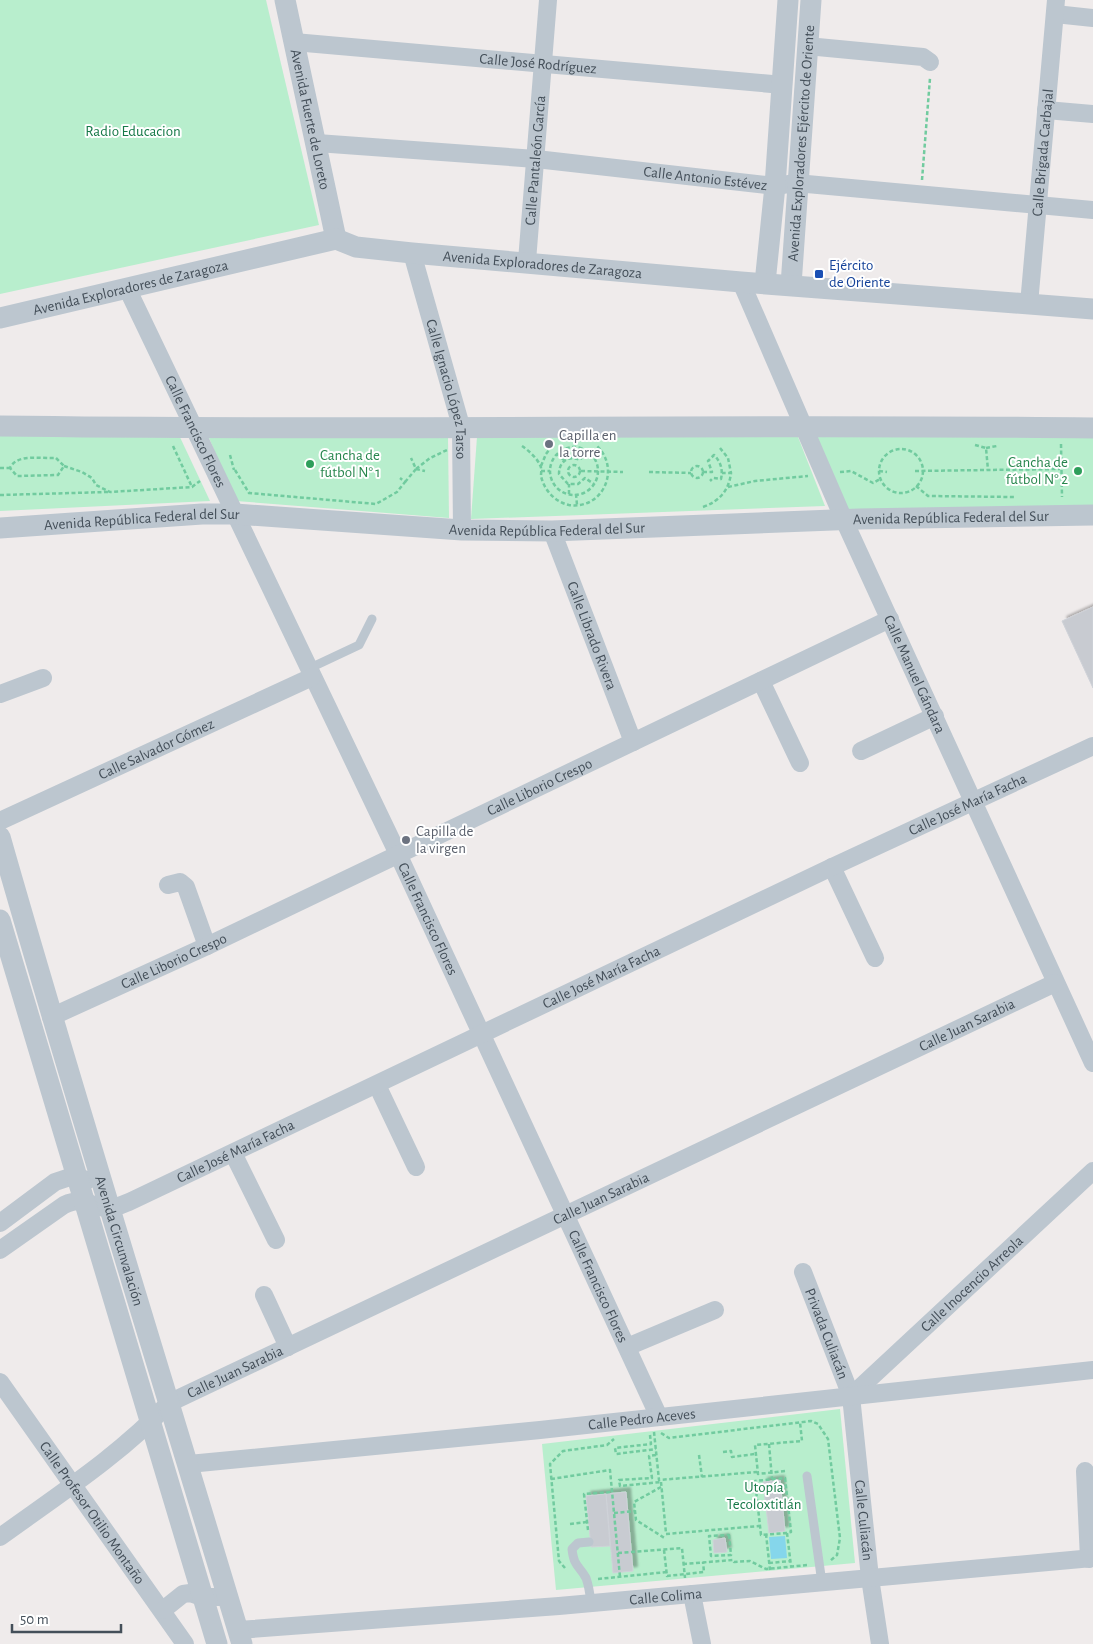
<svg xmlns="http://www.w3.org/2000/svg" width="1093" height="1644" font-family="'Alegreya Sans',sans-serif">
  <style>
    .green { fill: #b8eecd }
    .water { fill: #85d6eb }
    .building { fill: #c8cbd1; stroke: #cfd2d8; filter: url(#shadow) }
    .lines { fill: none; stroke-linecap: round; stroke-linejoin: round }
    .path { stroke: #71cb9f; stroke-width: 2.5; stroke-dasharray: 4 2.5; stroke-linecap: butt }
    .service { stroke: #bcc6cf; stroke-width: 9 }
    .minor { stroke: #bcc6cf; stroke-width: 18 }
    .tertiary { stroke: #bcc6cf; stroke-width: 21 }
    .transit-dot { fill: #1a4fb4; stroke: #fff; stroke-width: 2 }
    .worship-dot { fill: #6b7280; stroke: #fff; stroke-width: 2 }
    .leisure-dot { fill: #2e9e5b; stroke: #fff; stroke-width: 2 }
    .labels { text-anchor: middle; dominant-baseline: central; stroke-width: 4; stroke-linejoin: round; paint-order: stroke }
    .street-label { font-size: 15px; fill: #444f59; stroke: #fff }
    .park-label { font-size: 15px; fill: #167948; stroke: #fff }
    .transit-label { font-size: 15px; fill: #164399; stroke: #fff; text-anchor: start }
    .worship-label { font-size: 15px; fill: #5b616d; stroke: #fff; text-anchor: start }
    .leisure-label { font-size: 15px; fill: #27864d; stroke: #fff; text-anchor: start }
  </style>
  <defs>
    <filter id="shadow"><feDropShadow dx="4.5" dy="-4.5" stdDeviation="1" flood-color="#0004"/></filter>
  </defs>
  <rect width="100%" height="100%" fill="#efebeb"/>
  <g class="green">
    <path d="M0,0H266L319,225L0,294Z"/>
    <path d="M0,431L178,433L210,501L0,511Z"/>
    <path d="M206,431L448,437L449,518L236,501Z"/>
    <path d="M815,435L1093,436V511H845Z"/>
    <path d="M477,437H798L825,506L471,519Z"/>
    <path d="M840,1409L855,1563L556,1590L542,1444Z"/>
  </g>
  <path class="water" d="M785,1536L787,1558L771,1559L769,1537Z"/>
  <g class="building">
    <path d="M1093,607V688L1062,621Z"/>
    <path d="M780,1480L785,1531L769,1533L763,1482Z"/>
    <path d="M626,1492L633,1571L613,1573L606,1494Z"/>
    <path d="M606,1494L610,1546L591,1547L586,1496Z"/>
    <path d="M725,1538L727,1552L714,1553L713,1540Z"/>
  </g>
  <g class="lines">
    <g class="path">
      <path d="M922,180L930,78"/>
      <path d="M1061,444L1062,497"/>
      <path d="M975,445L986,448L988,470"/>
      <path d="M173,446L192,487"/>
      <path d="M522,446C528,450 537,458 540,465C542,468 541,473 541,476C544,490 555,502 569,505C603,510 621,469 597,446"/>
      <circle cx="574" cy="471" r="24"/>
      <path d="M720,448L728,458L731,473"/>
      <path d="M986,448L997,446"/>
      <circle cx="901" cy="471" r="22"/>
      <path d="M587,451L580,460C569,455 559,461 559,474L568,484H578L585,478L594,484"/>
      <path d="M557,454L564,460"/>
      <path d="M230,455L234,470"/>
      <path d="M56,458L64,466L58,475L17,476L10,468C17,453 42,459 56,458Z"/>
      <circle cx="574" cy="471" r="6"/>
      <circle cx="697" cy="472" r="6"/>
      <path d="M64,466L82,472L92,478L96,485L110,492L192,487L200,481"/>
      <path d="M541,466L546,454L553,445"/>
      <path d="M0,468H10"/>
      <path d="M416,469L430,458L447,450"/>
      <path d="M416,469L425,471"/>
      <path d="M235,470L249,493L376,504L397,492L405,482L400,478"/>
      <path d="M541,471H550"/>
      <path d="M581,471L623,472"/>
      <path d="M879,471L887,472"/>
      <path d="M915,471L1060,469"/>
      <path d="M649,472L691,473"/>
      <path d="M703,472H712L708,461L714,455C721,462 723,470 721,479L713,478L710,481"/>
      <path d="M840,472L851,471L873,483L880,479"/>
      <path d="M405,482L416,469L411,458"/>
      <path d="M916,486L928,496L1014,497"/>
      <path d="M728,487L755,481L808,476"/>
      <path d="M569,494V484"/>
      <path d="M576,494L577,505"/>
      <path d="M0,495L108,492"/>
      <path d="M703,507C720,501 729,490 731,473H722"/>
      <path d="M654,1432L659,1480L757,1472"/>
      <path d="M661,1433L669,1438L811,1421L818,1424L828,1439L840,1538L837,1555L830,1561"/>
      <path d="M650,1435L651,1444L615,1448L616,1454L656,1449"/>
      <path d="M769,1444L772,1479"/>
      <path d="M723,1452L731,1451L732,1457L755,1454"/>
      <path d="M656,1455L649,1456L652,1478L619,1480L620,1486L661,1482"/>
      <path d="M699,1455L702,1477"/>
      <path d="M785,1471L758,1474L755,1445L802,1441L800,1422"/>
      <path d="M551,1479L610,1470L620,1577"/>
      <path d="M661,1482L666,1533"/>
      <path d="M661,1487L634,1502L636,1520L666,1539"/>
      <path d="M614,1513L635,1511"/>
      <path d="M570,1524L587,1522"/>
      <path d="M588,1530L584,1494L612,1492"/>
      <path d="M787,1533L761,1535L755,1481L785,1478L791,1532L787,1533L791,1566"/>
      <path d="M666,1534L759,1526"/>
      <path d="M766,1534L770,1570"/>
      <path d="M729,1535L731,1555L711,1556L709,1536Z"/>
      <path d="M664,1550L667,1576L704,1572L703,1562"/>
      <path d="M618,1553L682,1548L685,1578"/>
      <path d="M769,1563L790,1561"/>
      <path d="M683,1564L733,1560L734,1562L750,1561L766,1569L807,1565"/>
      <path d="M565,1568L559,1561L550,1464L563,1451L607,1445L614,1439"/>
      <path d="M598,1579L667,1572"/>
    </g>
    <g class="service">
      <path d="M308,669L359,645L372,619"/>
      <path d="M807,1476L822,1583"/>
      <path d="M589,1542L578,1543L572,1549C574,1567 579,1565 586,1578C589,1586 590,1594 591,1603"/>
    </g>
    <g class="minor">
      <path d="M1055,14L1093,18"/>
      <path id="s1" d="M294,42L783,85"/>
      <path d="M807,46L923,57L930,62"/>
      <path d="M1046,110L1093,114"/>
      <path id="s2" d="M317,143L536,159L775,186L796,183L1093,210"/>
      <path id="s3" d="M412,253L461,426L462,530"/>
      <path id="s4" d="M527,261L548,0"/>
      <path id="s5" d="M741,282L844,520L1093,1063"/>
      <path id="s6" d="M127,288L398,854L659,1417"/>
      <path id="s7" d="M1029,304L1056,0"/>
      <path id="s8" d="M552,531L633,742"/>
      <path d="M761,681L800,763"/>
      <path d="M0,694L43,678"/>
      <path d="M861,751L935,716"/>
      <path id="s9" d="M0,821L312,677"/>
      <path d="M832,867L875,958"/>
      <path d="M168,885L180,882L186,887L207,946"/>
      <path id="s10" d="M51,1017L207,946L890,619"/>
      <path d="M377,1085L416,1167"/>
      <path d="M233,1153L276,1240"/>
      <path d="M0,1223L55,1182L70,1177L88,1180"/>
      <path id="s11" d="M0,1250L64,1205C89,1194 91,1210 110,1208C116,1208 123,1204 129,1202L832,867L1093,746"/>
      <path id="s12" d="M803,1272L851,1396L870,1578L880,1644"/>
      <path d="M264,1295L288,1347"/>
      <path d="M627,1347L715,1310"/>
      <path id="s13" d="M0,1382L185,1644"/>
      <path id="s14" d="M851,1396L1093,1171"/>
      <path id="s15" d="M189,1464L540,1430L1093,1370"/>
      <path d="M1085,1471L1089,1559"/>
      <path id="s16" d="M0,1537C58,1495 120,1455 169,1403L1055,983"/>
      <path d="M692,1594L702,1644"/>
      <path d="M163,1610L183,1594L190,1593L202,1597H227"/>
      <path id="s17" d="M238,1630L559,1606L1093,1558"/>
    </g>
    <g class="tertiary">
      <path id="s18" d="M285,0L336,239"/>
      <path d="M765,283L775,186L788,0"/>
      <path id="s19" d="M791,285L811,0"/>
      <path id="s20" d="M0,318L336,239L356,247L412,253L741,282L1093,309"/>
      <path d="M0,426C364,431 729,424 1093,428"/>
      <path id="s21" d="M0,528L202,514H235L462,530L552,531L859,519L1093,515"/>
      <path id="s22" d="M0,837C77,1107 161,1375 242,1644"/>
      <path d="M0,920L217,1644"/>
    </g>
  </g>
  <rect class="transit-dot" x="814" y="269" width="10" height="10" rx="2.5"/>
  <g class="worship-dot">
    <circle cx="549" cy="444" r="5"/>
    <circle cx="406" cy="840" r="5"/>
  </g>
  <g class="leisure-dot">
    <circle cx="310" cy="464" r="5"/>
    <circle cx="1078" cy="471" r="5"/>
  </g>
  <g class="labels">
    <g class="street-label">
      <text stroke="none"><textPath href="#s1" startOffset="245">Calle José Rodríguez</textPath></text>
      <text stroke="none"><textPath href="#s18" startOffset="122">Avenida Fuerte de Loreto</textPath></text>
      <text stroke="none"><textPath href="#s19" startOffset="142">Avenida Exploradores Ejército de Oriente</textPath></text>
      <text stroke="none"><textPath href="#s7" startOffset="152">Calle Brigada Carbajal</textPath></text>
      <text stroke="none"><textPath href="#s4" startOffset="101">Calle Pantaleón García</textPath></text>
      <text stroke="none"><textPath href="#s2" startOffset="390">Calle Antonio Estévez</textPath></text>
      <text stroke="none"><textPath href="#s20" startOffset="554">Avenida Exploradores de Zaragoza</textPath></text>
      <text stroke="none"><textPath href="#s20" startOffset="134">Avenida Exploradores de Zaragoza</textPath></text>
      <text stroke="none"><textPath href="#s3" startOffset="141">Calle Ignacio López Tarso</textPath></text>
      <text stroke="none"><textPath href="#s6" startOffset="159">Calle Francisco Flores</textPath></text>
      <text stroke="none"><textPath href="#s21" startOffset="952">Avenida República Federal del Sur</textPath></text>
      <text stroke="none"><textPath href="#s21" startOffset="142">Avenida República Federal del Sur</textPath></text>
      <text stroke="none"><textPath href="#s21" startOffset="548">Avenida República Federal del Sur</textPath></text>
      <text stroke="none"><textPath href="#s8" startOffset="112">Calle Librado Rivera</textPath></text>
      <text stroke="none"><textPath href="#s5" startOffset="429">Calle Manuel Gándara</textPath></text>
      <text stroke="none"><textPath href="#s9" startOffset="172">Calle Salvador Gómez</textPath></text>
      <text stroke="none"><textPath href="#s10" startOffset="540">Calle Liborio Crespo</textPath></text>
      <text stroke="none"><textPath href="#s11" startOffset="1074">Calle José María Facha</textPath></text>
      <text stroke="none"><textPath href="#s6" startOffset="699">Calle Francisco Flores</textPath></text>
      <text stroke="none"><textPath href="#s10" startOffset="135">Calle Liborio Crespo</textPath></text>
      <text stroke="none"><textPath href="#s11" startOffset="669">Calle José María Facha</textPath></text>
      <text stroke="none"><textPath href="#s16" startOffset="1099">Calle Juan Sarabia</textPath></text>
      <text stroke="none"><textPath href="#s11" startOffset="264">Calle José María Facha</textPath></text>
      <text stroke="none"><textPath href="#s16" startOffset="694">Calle Juan Sarabia</textPath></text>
      <text stroke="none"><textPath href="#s22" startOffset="421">Avenida Circunvalación</textPath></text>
      <text stroke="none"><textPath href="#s14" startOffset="165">Calle Inocencio Arreola</textPath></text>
      <text stroke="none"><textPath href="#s6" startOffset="1104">Calle Francisco Flores</textPath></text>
      <text stroke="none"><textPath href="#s12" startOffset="66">Privada Culiacán</textPath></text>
      <text stroke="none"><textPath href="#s16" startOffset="289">Calle Juan Sarabia</textPath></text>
      <text stroke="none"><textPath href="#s15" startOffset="455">Calle Pedro Aceves</textPath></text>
      <text stroke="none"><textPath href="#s13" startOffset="160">Calle Profesor Otilio Montaño</textPath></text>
      <text stroke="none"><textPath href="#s12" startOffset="258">Calle Culiacán</textPath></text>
      <text stroke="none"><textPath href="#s17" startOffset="429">Calle Colima</textPath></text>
    </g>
    <g class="park-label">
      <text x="133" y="131">Radio Educacion</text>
      <text x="764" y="1487">Utopía<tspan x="764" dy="17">Tecoloxtitlán</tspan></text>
    </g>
    <g class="transit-label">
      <text x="829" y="265">Ejército<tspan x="829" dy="17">de Oriente</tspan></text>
    </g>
    <g class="worship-label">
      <text x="559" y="435">Capilla en<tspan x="559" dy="17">la torre</tspan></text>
      <text x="416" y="831">Capilla de<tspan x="416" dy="17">la virgen</tspan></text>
    </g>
    <g class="leisure-label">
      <text x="320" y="455">Cancha de<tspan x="320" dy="17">fútbol N° 1</tspan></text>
      <text x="1068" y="462" text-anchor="end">Cancha de<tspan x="1068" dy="17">fútbol N° 2</tspan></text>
    </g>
  </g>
  <path d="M12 1624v8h109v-8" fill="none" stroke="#444f59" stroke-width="2.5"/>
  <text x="20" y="1624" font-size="15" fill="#444f59" stroke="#ffffff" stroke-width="4" paint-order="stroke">50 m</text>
</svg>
